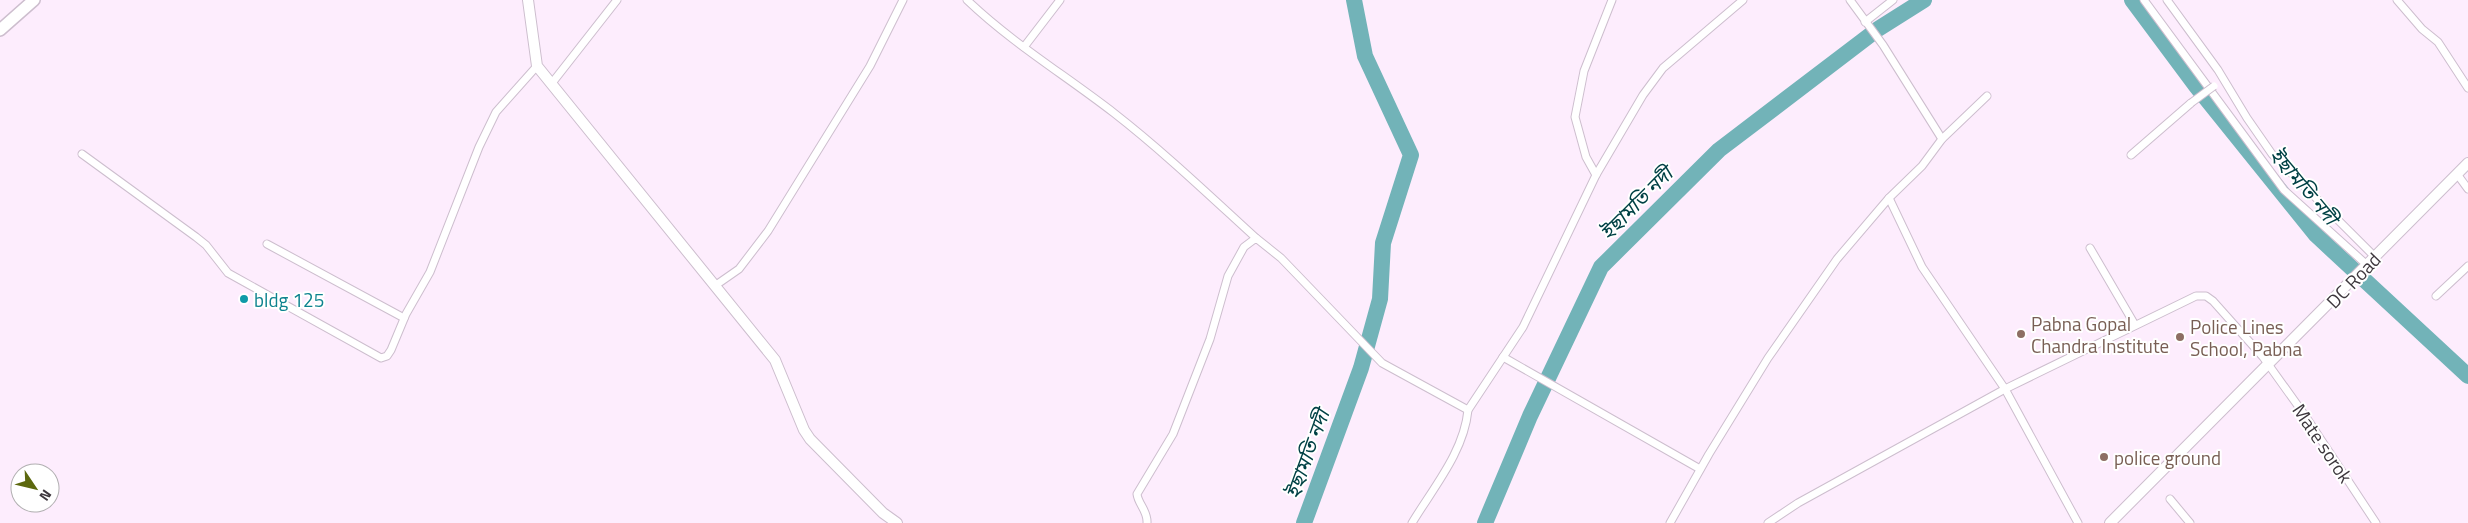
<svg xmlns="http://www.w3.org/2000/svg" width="2468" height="523" font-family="'Titillium Web','Noto Sans Bengali',sans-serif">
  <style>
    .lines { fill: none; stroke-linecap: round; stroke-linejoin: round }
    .river { stroke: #72b3b8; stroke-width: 16 }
    .street-casing { stroke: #cdbece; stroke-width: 9 }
    .secondary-casing { stroke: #cdbece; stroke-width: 12 }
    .primary-casing { stroke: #cdbece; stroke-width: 14 }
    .street { stroke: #fff; stroke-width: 7 }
    .secondary { stroke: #fff; stroke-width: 10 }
    .primary { stroke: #fff; stroke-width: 11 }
    .street-bridge-casing { stroke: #cdbece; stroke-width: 9; stroke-linecap: butt }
    .street-bridge { stroke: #fff; stroke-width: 7 }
    .culture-dot { fill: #0f9aa8; stroke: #fff; stroke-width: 2 }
    .education-dot { fill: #8d6e63; stroke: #fff; stroke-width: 2 }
    .labels { text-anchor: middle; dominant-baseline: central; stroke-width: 4; stroke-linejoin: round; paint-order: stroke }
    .street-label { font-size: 19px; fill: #3d373d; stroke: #fff }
    .culture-label { font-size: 19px; fill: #0d838f; stroke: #fff; text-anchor: start }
    .education-label { font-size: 19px; fill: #785e54; stroke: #fff; text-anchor: start }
    .water-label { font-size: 20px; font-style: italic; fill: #004145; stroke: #fff }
  </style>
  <rect width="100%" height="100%" fill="#fdedfd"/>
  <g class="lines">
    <g class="river">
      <path d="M2132,0L2196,86L2316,235L2468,376"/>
      <path d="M1304,523L1361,368L1380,299L1383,243L1411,155L1365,56L1354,0"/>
      <path d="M1485,523L1530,416L1601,267L1719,150L1878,29L1924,0"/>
    </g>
    <defs>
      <g id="street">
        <path d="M967,0C1012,43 1065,75 1114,113C1164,152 1210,196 1256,238"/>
        <path d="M1850,0L1883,45L1942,139"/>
        <path d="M2144,0L2284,190L2367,265"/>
        <path d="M2167,0L2218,70L2247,118L2272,154L2375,257"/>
        <path d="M2397,0L2422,29L2438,42L2468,88"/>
        <path d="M1865,22L1893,0"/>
        <path d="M1024,47L1060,0"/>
        <path d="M552,83L617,0"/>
        <path d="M82,154L196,237L206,245L228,273L381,358L387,356L391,350L406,314L430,272L479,147L496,112L537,66"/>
        <path d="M2131,155L2191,103"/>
        <path d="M2457,174L2468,189"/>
        <path d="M1596,175L1586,157L1575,117L1584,71L1612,0"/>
        <path d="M1889,198L1922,267L2005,389L2078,523"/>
        <path d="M267,244L404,318"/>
        <path d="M2090,248L2135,325"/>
        <path d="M716,285L739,269L768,231L870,66L903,0"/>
        <path d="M2436,296L2468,266"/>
        <path d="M1503,357L1700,469"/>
        <path d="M2170,499L2190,523"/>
        <path d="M1147,523C1148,511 1138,504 1137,494L1173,434L1210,339L1228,276L1244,247L1256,238L1281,258L1382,363L1468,410"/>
        <path d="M1412,523C1433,488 1464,452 1468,410L1523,327L1596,175L1643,95L1663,68L1743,0"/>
        <path d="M1670,523L1709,454L1768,358L1837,259L1889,198L1922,166L1942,139L1987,96"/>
        <path d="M1768,523L1798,503L2005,389L2196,296H2206L2213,301L2263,357L2306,417L2376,523"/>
      </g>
      <g id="secondary">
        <path d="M528,0L537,66L775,360L804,430L810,439L883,513L897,523"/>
        <path d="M2110,523L2468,163"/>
      </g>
      <path id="primary" d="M0,30L34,0"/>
    </defs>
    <use href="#street" class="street-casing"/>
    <use href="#secondary" class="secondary-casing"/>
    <use href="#primary" class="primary-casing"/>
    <use href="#street" class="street"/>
    <use href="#secondary" class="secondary"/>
    <use href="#primary" class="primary"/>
    <defs>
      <path id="street-bridge" d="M2191,103L2214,86"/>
    </defs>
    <use href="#street-bridge" class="street-bridge-casing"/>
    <use href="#street-bridge" class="street-bridge"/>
  </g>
  <circle class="culture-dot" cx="244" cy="299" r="5"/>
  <g class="education-dot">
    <circle cx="2021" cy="334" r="5"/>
    <circle cx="2180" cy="337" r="5"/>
    <circle cx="2104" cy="457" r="5"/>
  </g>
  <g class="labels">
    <g class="street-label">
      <text transform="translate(2353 280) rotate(-46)">DC Road</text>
      <text transform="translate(2323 443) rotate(56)">Mate sorok</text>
    </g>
    <g class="culture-label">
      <text x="254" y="299">bldg 125</text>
    </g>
    <g class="education-label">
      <text x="2031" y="323">Pabna Gopal<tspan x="2031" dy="22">Chandra Institute</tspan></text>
      <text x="2190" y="326">Police Lines<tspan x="2190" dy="22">School, Pabna</tspan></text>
      <text x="2114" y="457">police ground</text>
    </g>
    <g class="water-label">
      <text transform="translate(2304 186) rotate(50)">ইছামতি নদী</text>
      <text transform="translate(1636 203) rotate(-45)">ইছামতি নদী</text>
      <text transform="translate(1307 454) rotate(-70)">ইছামতি নদী</text>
    </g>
  </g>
  <g transform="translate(35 488) rotate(125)"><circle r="24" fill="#ffffff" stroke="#b1afb1"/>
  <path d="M0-4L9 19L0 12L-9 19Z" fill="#5c680e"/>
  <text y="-8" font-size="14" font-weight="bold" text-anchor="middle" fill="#3d373d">N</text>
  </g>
</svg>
